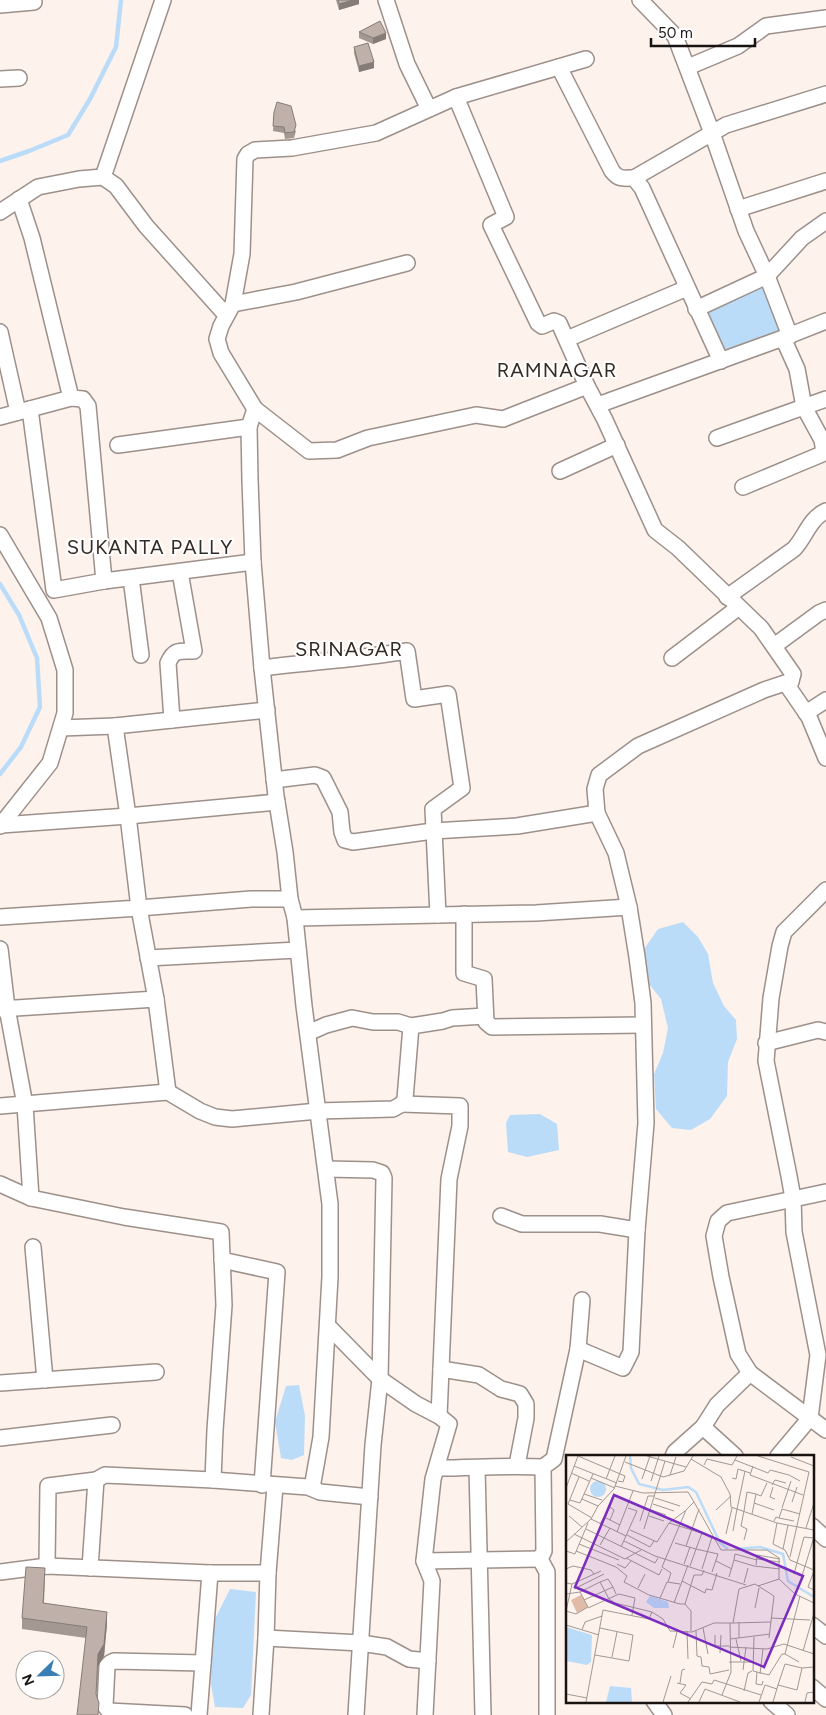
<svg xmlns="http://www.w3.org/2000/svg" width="826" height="1715" font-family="Figtree,sans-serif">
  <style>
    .water { fill: #bbdcf8 }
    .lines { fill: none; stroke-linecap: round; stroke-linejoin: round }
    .stream { stroke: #bbdcf8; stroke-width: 4.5 }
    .minor-casing { stroke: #9d908a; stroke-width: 18 }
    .minor { stroke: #fff; stroke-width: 15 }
    .wall { fill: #a49892 }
    .shaded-wall { fill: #867c77 }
    .building { fill: #bfb1aa; stroke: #867c77 }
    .labels { text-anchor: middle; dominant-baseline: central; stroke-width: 4; stroke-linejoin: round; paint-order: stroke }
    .neighbourhood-label { font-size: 20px; letter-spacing: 1px; fill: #352b25; stroke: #fff }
    .inset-river { fill: none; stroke: #bbdcf8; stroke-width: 2.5 }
    .inset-road { fill: none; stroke: #a19994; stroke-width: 1 }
    .view { fill: #7b2cbf; fill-opacity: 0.15; stroke: #7b2cbf; stroke-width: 2.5 }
    .inset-edge { fill: none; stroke: #181311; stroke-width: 2.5 }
  </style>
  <rect width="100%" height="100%" fill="#fdf2ec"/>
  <g class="water">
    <path d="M762,285L772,302L782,333L724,356L701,312Z"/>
    <path d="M683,922L698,937L708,954L713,983L724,1006L736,1020L737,1039L728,1062L727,1096L710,1119L691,1130L672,1128L656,1109L654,1074L663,1053L668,1028L661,999L649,984L642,952L658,929Z"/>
    <path d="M540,1114L557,1124L559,1150L527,1157L508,1152L506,1123L510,1115Z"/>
    <path d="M299,1385L305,1416L304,1455L292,1460L281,1458L275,1422L286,1386Z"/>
    <path d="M230,1589L256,1592L251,1695L243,1708L215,1707L211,1684L213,1623Z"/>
  </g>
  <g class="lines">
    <g class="stream">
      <path d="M0,161L29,151L68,135L90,99L116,47L121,0"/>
      <path d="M0,584L19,615L37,658L40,707L21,747L0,774"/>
    </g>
    <defs>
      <g id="minor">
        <path d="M386,0L407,64L429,109"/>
        <path d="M640,0L675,36L712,133L746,231L767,276L790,336"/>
        <path d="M0,5L34,2"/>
        <path d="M586,59L456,97L376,133L292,148L255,150L248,154L245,159L242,254L233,304L221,326L217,339L221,353L255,409L309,451L337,450L368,438L476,415L503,419L587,386L605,420L655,530L678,548L761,628L793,674L789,688L809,717L826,758"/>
        <path d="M559,67L612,171C619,180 623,178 634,178L642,188L721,361"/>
        <path d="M688,67L738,46L766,26L826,18"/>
        <path d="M0,79L19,78"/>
        <path d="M456,97L506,217L491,225L538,323L542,326L554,321L559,323L587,386"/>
        <path d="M103,177L163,0"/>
        <path d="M634,178L726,125L826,94"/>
        <path d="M19,199L32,238L71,398L83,399L88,406L104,581L253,562"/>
        <path d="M738,209L826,181"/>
        <path d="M0,212L38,187L79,179L103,177L116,186L146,226L226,315"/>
        <path d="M233,304L296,292L407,263"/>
        <path d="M696,309L767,276L802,238L826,221"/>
        <path d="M0,332L18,412"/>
        <path d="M567,339L687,288"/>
        <path d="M598,405L783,338L826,321"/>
        <path d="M30,409L54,590L104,581"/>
        <path d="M255,409L249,427L250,480L253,562L262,668L276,796L285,852L290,899L295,918L304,1006L330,1204V1277L321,1437L312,1488"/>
        <path d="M0,417L71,398"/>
        <path d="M717,438L826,399"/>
        <path d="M118,445L249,427"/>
        <path d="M560,471L617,445"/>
        <path d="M743,487L822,454L824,452L822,440L804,407L797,369L783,338"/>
        <path d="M0,535L49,618L65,670V713L50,763L0,826"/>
        <path d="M131,578L141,655"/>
        <path d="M727,597L794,549C806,536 809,519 826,511"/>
        <path d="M774,646L819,613L826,610"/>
        <path d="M672,658L739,607"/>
        <path d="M262,668C310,662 359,659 407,651L414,699L448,694L462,788L433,809L438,915"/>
        <path d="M806,713L826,700"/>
        <path d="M172,720L168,663C174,649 180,651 194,651L180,572"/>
        <path d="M61,728L115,726"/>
        <path d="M274,780L315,775L323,778L340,812L342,832L345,840L353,842L433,831L517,826L597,813L616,853L629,907L637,957L643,1003L646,1123L637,1230L631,1352L623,1368L578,1349L554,1459L543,1467L544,1551L540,1559L547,1572V1715"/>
        <path d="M597,813L595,789L599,775L638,746L764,690L791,681"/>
        <path d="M1,825L128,816L277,802"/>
        <path d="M464,914V973L484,979L486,1022L492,1027L643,1025"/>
        <path d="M0,917L139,908L128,816L115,726L267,710"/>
        <path d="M295,918L536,913L629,907"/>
        <path d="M0,949L7,1008L25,1105L31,1198"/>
        <path d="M148,958L298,950"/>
        <path d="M0,1009L156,999"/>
        <path d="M308,1033L326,1025L352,1018L373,1022H398L411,1026"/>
        <path d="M766,1043L818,1030L826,1032"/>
        <path d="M168,1092L156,999L139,908L251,899H290"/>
        <path d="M402,1104L460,1106V1126L449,1179L439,1416"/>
        <path d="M0,1106L168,1092L200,1111L215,1117L232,1119L318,1111L393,1109L402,1104L405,1099L411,1026L443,1021L452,1018L485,1016"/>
        <path d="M326,1169L373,1170L382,1173L384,1178L380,1379L373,1445L356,1715"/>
        <path d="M0,1184L31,1198L124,1217L221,1232L224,1305L215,1430L213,1480"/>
        <path d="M826,1192L727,1213L718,1221L714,1236L721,1277L738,1354L750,1373L826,1430"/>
        <path d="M501,1216L522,1224H600L637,1230"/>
        <path d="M33,1247L45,1380"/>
        <path d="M222,1260L277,1272L262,1485"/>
        <path d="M328,1326L380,1379L416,1404L439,1416L449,1424L433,1479L424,1561L432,1581L425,1715"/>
        <path d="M578,1349L582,1300"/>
        <path d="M441,1369L479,1375L501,1389L520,1394L526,1404V1418L517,1465"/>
        <path d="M0,1383L156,1372"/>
        <path d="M0,1438L112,1425"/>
        <path d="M673,1456L675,1452L703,1427"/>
        <path d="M735,1456L703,1427L717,1405L750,1373"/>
        <path d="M778,1456L810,1418L818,1355L794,1232L793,1198L789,1176L766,1061L771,998L780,946L784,932L826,890"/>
        <path d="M437,1468C472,1468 508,1465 543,1467"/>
        <path d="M477,1468L483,1715"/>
        <path d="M812,1526L826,1539"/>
        <path d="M424,1561L540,1559"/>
        <path d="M47,1566L48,1486L96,1480L105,1475L213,1480L308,1487L320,1492L370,1497"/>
        <path d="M90,1568L96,1480"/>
        <path d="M0,1572L47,1566L210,1573H268"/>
        <path d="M812,1625L826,1636"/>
        <path d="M266,1638L361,1643L387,1647L409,1659L428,1661"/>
        <path d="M812,1687L826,1699"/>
        <path d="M654,1701L664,1715"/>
        <path d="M771,1701L787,1715"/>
        <path d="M185,1715L109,1711L105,1706L107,1666L110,1663L114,1661L203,1663"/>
        <path d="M199,1715L210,1573"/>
        <path d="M261,1715L266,1638L268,1573L275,1486"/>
      </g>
    </defs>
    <use href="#minor" class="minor-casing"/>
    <use href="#minor" class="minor"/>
  </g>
  <g class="wall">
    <path d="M336,0H359V4L339,10Z"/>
    <path d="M359,32L386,39L373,44L359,38Z"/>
    <path d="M354,47L374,68L359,72L354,53Z"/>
    <path d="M274,112L296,131L294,138L285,139L284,133L273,131Z"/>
    <path d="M45,1579L44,1603L107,1624L104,1656L98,1666L96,1695L99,1715L86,1638L22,1629V1618Z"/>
  </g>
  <g class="shaded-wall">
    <path d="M353,0H359V4L339,10V4Z"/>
    <path d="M386,33V39L373,44V38Z"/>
    <path d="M374,62V68L359,72V66Z"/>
    <path d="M107,1612V1624L104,1656L98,1666L96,1706L98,1654Z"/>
  </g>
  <g class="building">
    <path d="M338,0H353L339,4Z"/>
    <path d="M380,21L386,33L373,38L359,32Z"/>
    <path d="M368,43L374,62L359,66L354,47Z"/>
    <path d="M277,102L291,106L296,125L294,132L285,133L284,127L273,126L274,112Z"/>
    <path d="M26,1567L45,1568L43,1603L107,1612L104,1644L98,1654L96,1694L99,1703L98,1715H77L87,1627L22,1618Z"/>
  </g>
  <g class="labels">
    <g class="neighbourhood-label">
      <text x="557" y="370">RAMNAGAR</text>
      <text x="150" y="547">SUKANTA PALLY</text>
      <text x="349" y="649">SRINAGAR</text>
    </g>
  </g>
  <g transform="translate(566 1455)">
    <rect width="248" height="248" fill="#fdf2ec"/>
    <path d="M15,140L22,152L11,158L5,145Z" fill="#e0bca8"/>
    <path d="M24 34a8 8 0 1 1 16 0a8 8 0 1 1-16 0ZM84,141L102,147L103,153H88L80,147ZM0,172L26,180L25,207L21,210L0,206ZM44,231L65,233L66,247H40Z" fill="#bbdcf8"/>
    <path class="inset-river" d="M64,1L65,13L73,29L97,35L122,32L130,37L154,88L162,94M169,94L194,92L217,99L222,126L248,142"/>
    <path class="inset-road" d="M12,1L59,21L57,27L52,26M81,1L120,12M192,1L243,17L224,102M225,2L248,11M125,4L155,22L164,39L165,52L211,68L248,75M169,5L202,18L204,15L223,20L234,26M59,7L97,22L118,16L127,1M138,10L141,4L166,10L171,1M8,11L51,28M187,11L184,20L237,40M5,18L23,26M104,20L110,2M13,22L2,49L26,63M25,23L49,33M166,23L170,24L172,14L184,18M40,24L49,1M76,24L84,1M85,26L93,1M206,30L209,25L220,28M49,31L77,38L122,37L128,47M207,32L204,42L209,44M0,33L12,1M18,39L36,45M89,43L114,51M16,44L32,51M4,45L14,48L27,19M226,47L231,32M188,48L208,55M87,49L108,56M216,53L225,26M171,54L179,16M85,55L100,60M150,55L165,41M178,56L181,37L190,39M186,59L190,39L195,41L201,28M3,61L16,72M83,61L98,66M38,62L54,70M213,63L228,66M25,64L60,81M74,66L82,41H89M208,66L210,62L213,63L216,54L234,59M103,68L136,78L130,94L152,99L146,117M211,68L207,89L219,95L224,105L248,115M34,69L44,52L48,55L44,65M240,73L248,48M20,74L89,108L92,103M78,74L99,6M64,75L91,87L103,68L119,56M167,76L171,54M51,77L67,36M8,79L59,104L75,95M160,79L166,53M61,80L84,92L88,86M178,85L181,74L175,71L178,56M58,86L89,101L180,130M0,87L25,64L32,51L48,34L60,1M109,88L130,94L124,111M13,89L53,105M34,90L44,73M120,91L133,54M55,92L71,56L62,53M217,94L222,70M0,96L9,99L22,68M10,96L50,112L61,121L58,127L83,140L114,149H119L128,120H136L138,115M60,103L93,120L96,114M191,104L214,107M168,105L169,99L191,105M150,106L166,114M51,109L59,113L65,106M118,109L124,92M190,110L191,100L214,104M0,114L7,111L25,115L28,119M136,114L146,82M248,116L242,132L248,135M228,119L238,82L247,83M163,122L168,105L188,111L214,114M213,124L229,139L248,148M235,124L248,82M116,126L139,138L140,134L146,135L151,118M34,127L42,124L47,132M102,127L105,118L96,112L120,55L128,47L155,95H201L213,103V124L192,131M0,128L6,129L0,156M178,128L182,113M6,129L35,116M72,133L79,119M8,134L38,119M14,137L34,127L43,144L49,148L86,157L97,164L104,176L126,177L148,168H167L173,134L189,129L208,141L203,183M0,139L14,137L22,152L10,159L0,156M94,143L101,127L114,129M18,145L47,132L50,139M108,148L122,110M119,149L125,156V176M22,153L53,139L69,143L66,160M189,153L193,133M205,163L244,165M173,167V183M167,168L205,167M0,170L33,180M137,173L142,199M16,175L19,167L36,161M121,176L122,204M130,176L131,201L135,202L136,211L143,212L144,219L163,215M149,180V191H163M188,182L187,216L203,220L216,199H219M164,184L204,179M170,184L175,206M163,192L201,194L218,189L248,199M107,193L111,177M237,196L248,158M154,198L155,180M29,200L63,206L67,180L34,173M46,202L51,177M163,207H188M233,207L219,199L234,141M177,215L180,192M191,217L190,229L196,230L197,226M194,219L197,194M111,228L120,230L114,238L125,244M114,228L116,215L119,214M212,230L219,209L236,213M178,236L182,218L186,216M0,239L21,243M156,240L165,217L164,168M20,247L37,155L83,164L86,157M97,247L105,221M122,247L136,227L146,229L148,225L195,240M133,247L139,234L174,247M193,247L199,230L211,234M207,247L212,230L231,235L236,213L248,212M239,247L241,238L248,237"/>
    <path class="view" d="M48,40L237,121L198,212L9,132Z"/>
    <rect width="248" height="248" class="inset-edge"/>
  </g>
  <g transform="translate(40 1675) rotate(247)"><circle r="24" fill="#ffffff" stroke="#a3a1a0"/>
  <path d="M0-4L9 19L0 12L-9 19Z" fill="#397eb4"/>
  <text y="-8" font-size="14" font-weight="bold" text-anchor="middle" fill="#181311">N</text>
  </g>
  <path d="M651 38v8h104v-8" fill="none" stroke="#181311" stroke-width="2.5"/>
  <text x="658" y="38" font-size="15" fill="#181311" stroke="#ffffff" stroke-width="4" paint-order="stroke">50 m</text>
</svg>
